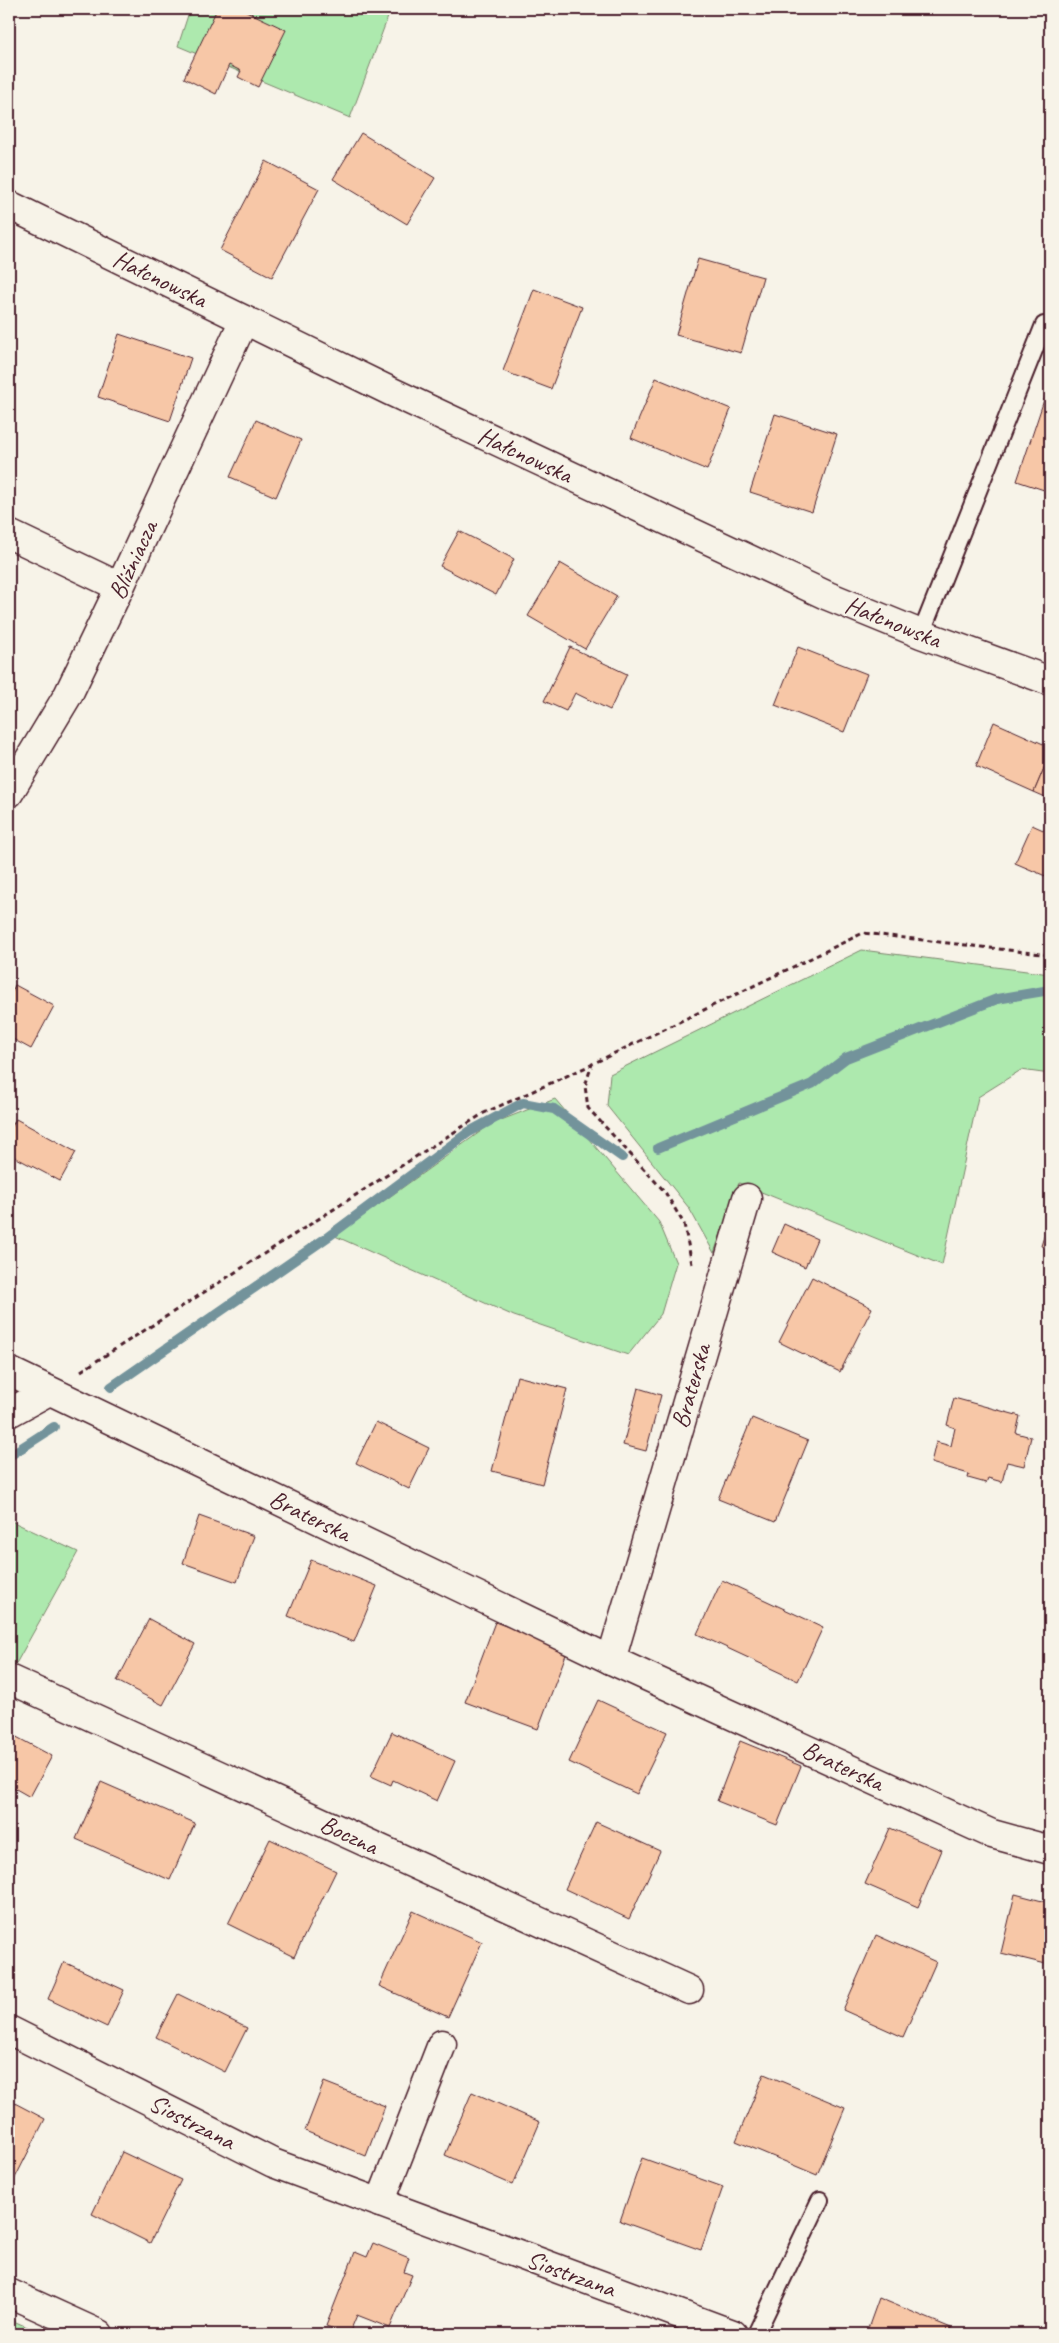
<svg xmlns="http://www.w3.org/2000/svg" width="1059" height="2343" font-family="Caveat,sans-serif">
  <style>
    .green { fill: #ade9ae; stroke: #7c846c }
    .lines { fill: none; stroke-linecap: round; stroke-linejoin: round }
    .stream { stroke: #73939b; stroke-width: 10 }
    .building { fill: #f7c7a7; stroke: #4a1f2b }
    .lane-casing { stroke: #4a1f2b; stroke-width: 20 }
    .street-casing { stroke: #4a1f2b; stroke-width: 31 }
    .secondary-casing { stroke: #4a1f2b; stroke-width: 31 }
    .path { stroke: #4a1f2b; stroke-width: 3; stroke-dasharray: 5 4; stroke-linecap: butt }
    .lane { stroke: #f7f3e8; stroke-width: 16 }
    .street { stroke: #f7f3e8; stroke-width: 28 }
    .secondary { stroke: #f7f3e8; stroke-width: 28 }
    .labels { text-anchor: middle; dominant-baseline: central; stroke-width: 4; stroke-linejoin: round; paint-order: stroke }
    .street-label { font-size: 25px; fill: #4a1f2b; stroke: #f7f3e8 }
  </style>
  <rect width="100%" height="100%" fill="#f7f3e8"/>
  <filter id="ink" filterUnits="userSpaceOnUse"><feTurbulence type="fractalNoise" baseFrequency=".02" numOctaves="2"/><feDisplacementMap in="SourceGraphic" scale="10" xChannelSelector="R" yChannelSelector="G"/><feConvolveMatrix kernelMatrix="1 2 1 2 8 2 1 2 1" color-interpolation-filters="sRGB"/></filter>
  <g filter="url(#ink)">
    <g class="green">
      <path d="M190,9H391L350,118L178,46Z"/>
      <path d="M862,950L1050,974V1074L1021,1070L978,1097L942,1265L739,1183L714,1253L689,1208L607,1106L610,1074Z"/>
      <path d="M555,1099L659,1222L676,1263L661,1314L628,1355L514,1316L335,1236L491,1124Z"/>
      <path d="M9,1520L78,1552L13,1669L9,1667Z"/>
      <path d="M9,2319L43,2334H9Z"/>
    </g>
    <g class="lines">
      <g class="stream">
        <path d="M658,1148L812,1084L846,1058L997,999L1050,990"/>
        <path d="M111,1387L329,1236L469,1132L523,1103L554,1109L622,1157"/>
        <path d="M9,1456L54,1427"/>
      </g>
    </g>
    <g class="building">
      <path d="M217,9H242L286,30L258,87L238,77L241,71L229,65L216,94L184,78Z"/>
      <path d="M361,133L435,178L407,224L333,179Z"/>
      <path d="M266,161L319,189L272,277L220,250Z"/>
      <path d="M698,259L763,277L741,353L676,335Z"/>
      <path d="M534,289L582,307L551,389L503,371Z"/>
      <path d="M119,334L191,358L170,421L98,397Z"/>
      <path d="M656,378L731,409L707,470L631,438Z"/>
      <path d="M1050,382V492L1017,481Z"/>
      <path d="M775,414L837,434L812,512L750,492Z"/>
      <path d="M256,420L301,440L276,497L230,477Z"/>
      <path d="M459,531L514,559L496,595L440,566Z"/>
      <path d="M560,563L617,596L585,649L528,616Z"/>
      <path d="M570,647L627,674L610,710L575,693L566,711L544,701Z"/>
      <path d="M798,647L867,674L844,732L775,705Z"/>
      <path d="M994,722L1050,747V754L1034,792L976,766Z"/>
      <path d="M1050,754V799L1034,792Z"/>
      <path d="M1032,825L1050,833V878L1015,863Z"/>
      <path d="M15,985L54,1006L31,1049L9,1037V998Z"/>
      <path d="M16,1119L76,1152L60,1181L9,1154V1132Z"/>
      <path d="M1050,1217V1249L1041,1246Z"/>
      <path d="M784,1224L817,1239L805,1267L772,1252Z"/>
      <path d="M812,1277L872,1308L840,1372L779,1342Z"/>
      <path d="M517,1376L567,1389L542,1484L492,1471Z"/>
      <path d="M638,1388L661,1395L646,1451L623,1445Z"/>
      <path d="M954,1398L1020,1416L1016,1433L1031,1437L1024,1466L1007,1462L1002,1482L988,1478L986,1483L968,1478L969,1474L931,1463L936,1442L951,1446L955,1428L947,1425Z"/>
      <path d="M752,1418L808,1441L775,1522L718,1499Z"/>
      <path d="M376,1422L429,1448L409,1489L356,1463Z"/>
      <path d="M199,1516L254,1536L237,1582L183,1563Z"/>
      <path d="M311,1560L377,1586L354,1642L288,1616Z"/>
      <path d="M722,1580L823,1627L798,1681L697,1634Z"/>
      <path d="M149,1619L195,1644L163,1705L117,1681Z"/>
      <path d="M495,1622L568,1649L538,1729L465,1702Z"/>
      <path d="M598,1700L667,1732L637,1794L569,1762Z"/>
      <path d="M392,1732L455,1761L437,1801L393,1780L391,1785L371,1776Z"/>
      <path d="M9,1733L52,1756L30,1797L9,1785Z"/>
      <path d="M740,1741L801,1766L777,1825L717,1801Z"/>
      <path d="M101,1782L195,1823L170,1880L76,1839Z"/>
      <path d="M596,1822L660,1851L629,1919L565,1889Z"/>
      <path d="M890,1828L942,1850L918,1907L865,1884Z"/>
      <path d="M270,1839L336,1871L294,1957L228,1924Z"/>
      <path d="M1015,1894L1050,1903V1965L1001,1953Z"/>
      <path d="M413,1911L482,1942L448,2017L379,1986Z"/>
      <path d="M876,1935L936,1962L903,2037L843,2010Z"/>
      <path d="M64,1962L124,1990L107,2027L48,1999Z"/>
      <path d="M178,1994L247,2028L225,2072L156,2037Z"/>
      <path d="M764,2074L845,2108L817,2175L736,2141Z"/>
      <path d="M324,2082L385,2106L366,2156L305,2131Z"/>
      <path d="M472,2092L540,2122L513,2185L445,2155Z"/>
      <path d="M9,2100L45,2119L12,2184L9,2182Z"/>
      <path d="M122,2152L181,2180L150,2243L92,2214Z"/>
      <path d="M642,2158L723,2187L701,2250L620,2221Z"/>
      <path d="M373,2243L409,2258L404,2272L412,2275L390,2328L357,2315L349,2334L326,2326L355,2252L367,2257Z"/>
      <path d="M879,2298L951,2328L949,2334H866Z"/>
    </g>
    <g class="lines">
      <defs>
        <g id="lane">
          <path d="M921,634L1044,325"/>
          <path d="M756,2334L820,2200"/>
        </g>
        <g id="street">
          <path d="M9,534L120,587"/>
          <path d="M9,793L68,695L120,587L244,320"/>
          <path d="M9,1371L611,1660L992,1834L1050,1850"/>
          <path d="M9,1413L49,1391"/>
          <path d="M611,1660L747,1198"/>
          <path d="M9,1679L689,1990"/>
          <path d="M9,2030L273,2163L733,2334"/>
          <path d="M380,2203L442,2044"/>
          <path d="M9,2293L99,2334"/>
        </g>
        <path id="secondary" d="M9,205L390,391L828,596L921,634L1050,681"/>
      </defs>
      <use href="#lane" class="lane-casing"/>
      <use href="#street" class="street-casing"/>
      <use href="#secondary" class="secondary-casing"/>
      <g class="path">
        <path d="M692,1264L684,1224L665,1192L588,1108L585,1086L592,1064L863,933L1050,955"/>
        <path d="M81,1371L484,1113L591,1065"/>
      </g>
      <use href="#lane" class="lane"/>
      <use href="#street" class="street"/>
      <use href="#secondary" class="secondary"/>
    </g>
  </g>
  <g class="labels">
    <g class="street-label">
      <text transform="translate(160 279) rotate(26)">Hałcnowska</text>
      <text transform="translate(525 455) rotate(25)">Hałcnowska</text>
      <text transform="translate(133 560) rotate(-65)">Bliźniacza</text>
      <text transform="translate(893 622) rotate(22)">Hałcnowska</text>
      <text transform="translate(691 1386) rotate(-74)">Braterska</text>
      <text transform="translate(310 1516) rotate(26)">Braterska</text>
      <text transform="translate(843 1766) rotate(25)">Braterska</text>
      <text transform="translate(349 1835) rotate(25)">Boczna</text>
      <text transform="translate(192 2122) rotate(27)">Siostrzana</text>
      <text transform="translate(571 2274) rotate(20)">Siostrzana</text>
    </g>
  </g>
  <rect width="1059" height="2343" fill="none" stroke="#f7f3e8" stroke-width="30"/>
  <rect x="15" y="15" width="1029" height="2313" fill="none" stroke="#4a1f2b" stroke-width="2" filter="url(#ink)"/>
</svg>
